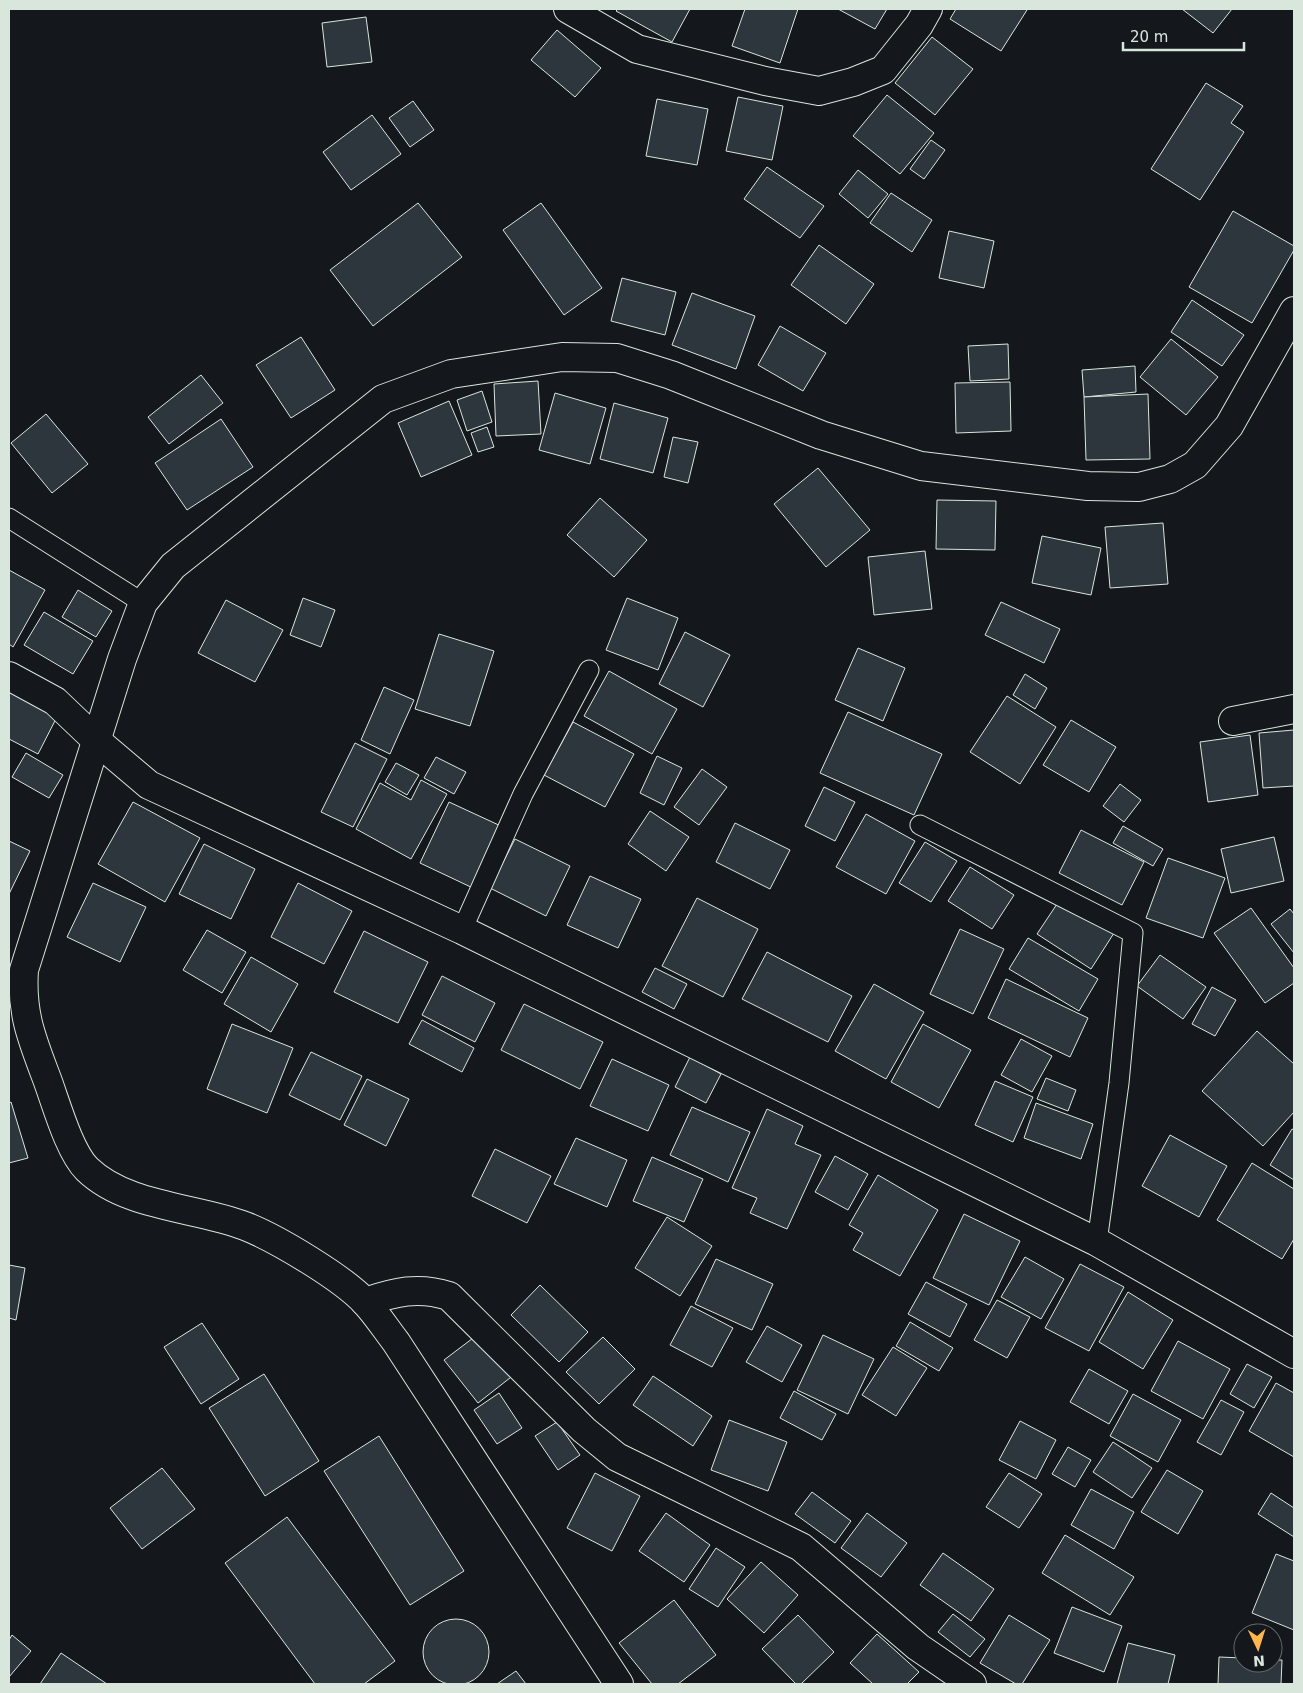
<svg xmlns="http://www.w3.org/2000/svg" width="1303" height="1693" font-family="'DejaVu Sans',sans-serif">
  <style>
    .building { fill: #2c363c; stroke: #d8e6dc }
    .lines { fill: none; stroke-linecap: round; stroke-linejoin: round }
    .lane-casing { stroke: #d8e6dc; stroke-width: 21 }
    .street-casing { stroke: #d8e6dc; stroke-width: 30 }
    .lane { stroke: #14181c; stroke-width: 19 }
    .street { stroke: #14181c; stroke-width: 28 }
  </style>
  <rect width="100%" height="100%" fill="#14181c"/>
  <g class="building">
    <path d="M618,9H690L672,42L616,11Z"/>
    <path d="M745,9H798L780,63L732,46Z"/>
    <path d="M838,9H887L875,29Z"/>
    <path d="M956,9H1026L1027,10L1001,51L950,19Z"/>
    <path d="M1182,9H1232L1213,33Z"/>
    <path d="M366,17L372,62L327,67L322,23Z"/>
    <path d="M557,30L601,68L575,97L531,60Z"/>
    <path d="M932,37L973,69L935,115L895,83Z"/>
    <path d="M1206,83L1243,106L1231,123L1244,132L1200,200L1151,169Z"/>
    <path d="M887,95L934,133L900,174L853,136Z"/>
    <path d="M738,97L783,106L772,160L726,151Z"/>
    <path d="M657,99L708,109L697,165L646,156Z"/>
    <path d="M413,101L434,130L410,147L389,118Z"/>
    <path d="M372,115L401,154L351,190L323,152Z"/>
    <path d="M931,140L945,150L924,179L910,169Z"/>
    <path d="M767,167L824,206L800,238L744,199Z"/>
    <path d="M858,170L888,194L868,218L839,194Z"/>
    <path d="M891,193L932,220L912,252L870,223Z"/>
    <path d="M418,203L462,257L373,326L330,270Z"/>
    <path d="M541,203L602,288L564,315L503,230Z"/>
    <path d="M1233,211L1294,246V250L1252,323L1189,287Z"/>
    <path d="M949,231L994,241L984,288L939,278Z"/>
    <path d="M819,245L874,284L846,324L791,285Z"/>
    <path d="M622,278L676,292L665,335L611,321Z"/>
    <path d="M692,293L755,316L736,369L672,345Z"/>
    <path d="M1192,300L1244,335L1222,366L1171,332Z"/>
    <path d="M780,326L826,353L803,391L758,365Z"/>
    <path d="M301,337L335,390L291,418L256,365Z"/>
    <path d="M1171,339L1218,377L1186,415L1140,377Z"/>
    <path d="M1008,344L1009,379L970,381L968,346Z"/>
    <path d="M1135,366L1136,392L1084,397L1082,370Z"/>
    <path d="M201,375L223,403L169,444L148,417Z"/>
    <path d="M538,381L541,434L496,436L494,384Z"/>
    <path d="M1010,382L1011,431L956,433L955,383Z"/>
    <path d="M482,391L492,422L467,431L457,400Z"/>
    <path d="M555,393L606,408L590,464L539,450Z"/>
    <path d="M1148,394L1150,459L1086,460L1084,397Z"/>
    <path d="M449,401L472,455L421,477L398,423Z"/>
    <path d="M614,403L668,418L653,473L600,459Z"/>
    <path d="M46,414L88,464L52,493L11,443Z"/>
    <path d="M221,419L253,467L187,510L155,463Z"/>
    <path d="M487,427L494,447L478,452L471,433Z"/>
    <path d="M673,437L698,442L688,483L664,477Z"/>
    <path d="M818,468L870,530L826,567L774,504Z"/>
    <path d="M600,498L647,540L614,577L567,535Z"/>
    <path d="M937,500L996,501L995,550L936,549Z"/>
    <path d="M1163,523L1168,584L1110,588L1105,527Z"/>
    <path d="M1042,536L1101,548L1091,595L1032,583Z"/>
    <path d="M925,551L932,609L874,615L868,557Z"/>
    <path d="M9,570L45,590L13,647L9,644Z"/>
    <path d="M78,590L112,611L96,637L62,617Z"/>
    <path d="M303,598L335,610L321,647L290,635Z"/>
    <path d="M627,598L678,618L658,670L606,650Z"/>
    <path d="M226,600L283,630L255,682L198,653Z"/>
    <path d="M1001,602L1060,629L1044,663L985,635Z"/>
    <path d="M44,612L93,641L73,674L24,645Z"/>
    <path d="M685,632L730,655L703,707L659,684Z"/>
    <path d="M439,634L494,651L470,726L415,709Z"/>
    <path d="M858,648L905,668L883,721L835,700Z"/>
    <path d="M609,671L677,709L652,754L584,716Z"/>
    <path d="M1025,674L1047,688L1035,709L1013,695Z"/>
    <path d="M9,685L60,711L38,754L9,739Z"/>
    <path d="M384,687L414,700L390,754L361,740Z"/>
    <path d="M1007,696L1056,727L1020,784L970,752Z"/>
    <path d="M848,712L942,754L914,815L820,773Z"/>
    <path d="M1071,720L1116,747L1089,792L1043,765Z"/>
    <path d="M573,722L634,754L605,807L544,775Z"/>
    <path d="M1294,730V786L1263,788L1259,733Z"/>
    <path d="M1250,735L1258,795L1208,802L1200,742Z"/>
    <path d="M355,743L387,759L353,827L321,812Z"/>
    <path d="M26,753L63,775L49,798L12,777Z"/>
    <path d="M657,756L682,768L664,805L640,793Z"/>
    <path d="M436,757L466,772L454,794L424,778Z"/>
    <path d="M396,763L419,775L407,795L385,782Z"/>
    <path d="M702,769L727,787L699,825L674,807Z"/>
    <path d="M421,780L447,794L411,859L356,829L380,783L411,800Z"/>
    <path d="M1120,784L1141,800L1124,822L1103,806Z"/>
    <path d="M824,787L855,802L835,841L805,826Z"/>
    <path d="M133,802L200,838L165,902L98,864Z"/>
    <path d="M449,802L503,827L475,889L420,863Z"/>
    <path d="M650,811L689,837L666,871L628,844Z"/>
    <path d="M866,814L915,841L886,894L836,867Z"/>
    <path d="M735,823L790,850L770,889L716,862Z"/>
    <path d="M1123,826L1163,849L1153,866L1113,843Z"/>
    <path d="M1081,830L1144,862L1122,905L1059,873Z"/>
    <path d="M1274,837L1284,881L1231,893L1221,849Z"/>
    <path d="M515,839L570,866L546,916L490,888Z"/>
    <path d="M9,841L30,851L9,894Z"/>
    <path d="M925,842L957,861L931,902L899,883Z"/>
    <path d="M204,844L255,869L231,919L179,894Z"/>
    <path d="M1168,858L1225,878L1203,938L1146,918Z"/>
    <path d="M970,867L1014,895L992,929L948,901Z"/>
    <path d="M590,876L641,899L618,948L567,925Z"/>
    <path d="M93,883L146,907L120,962L67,937Z"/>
    <path d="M298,883L352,911L324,964L271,937Z"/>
    <path d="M697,898L758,929L723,997L662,966Z"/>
    <path d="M1061,898L1114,933L1091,969L1037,934Z"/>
    <path d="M1251,908L1294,968V983L1265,1003L1214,933Z"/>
    <path d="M1290,909L1294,914V953L1271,924Z"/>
    <path d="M960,929L1004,949L973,1014L930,994Z"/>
    <path d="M207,930L246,952L222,993L183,970Z"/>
    <path d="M364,931L428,962L398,1023L334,992Z"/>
    <path d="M1028,938L1098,979L1079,1011L1009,969Z"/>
    <path d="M767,952L852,996L828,1042L742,999Z"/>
    <path d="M1160,955L1206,987L1183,1019L1137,986Z"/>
    <path d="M251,957L298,984L271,1032L224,1004Z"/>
    <path d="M655,968L687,984L674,1009L642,992Z"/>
    <path d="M442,976L495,1003L475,1042L422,1015Z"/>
    <path d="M1006,979L1088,1018L1070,1057L988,1018Z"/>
    <path d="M874,984L924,1012L886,1079L835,1051Z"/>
    <path d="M1212,987L1236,1000L1215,1036L1192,1024Z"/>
    <path d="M524,1004L603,1042L580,1089L501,1050Z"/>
    <path d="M422,1020L474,1048L462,1072L409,1044Z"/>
    <path d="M232,1024L293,1048L267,1113L207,1089Z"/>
    <path d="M923,1024L971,1050L939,1108L891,1082Z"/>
    <path d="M1257,1031L1294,1064V1112L1263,1146L1202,1091Z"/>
    <path d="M1021,1039L1052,1056L1032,1092L1001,1075Z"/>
    <path d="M311,1052L362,1076L340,1120L289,1095Z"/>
    <path d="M690,1057L721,1074L706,1103L675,1087Z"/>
    <path d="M612,1059L669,1085L648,1131L590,1106Z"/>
    <path d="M1046,1078L1076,1090L1068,1111L1037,1099Z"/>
    <path d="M367,1079L409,1099L386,1146L344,1125Z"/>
    <path d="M995,1081L1033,1097L1013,1142L975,1125Z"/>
    <path d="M11,1102L28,1158L9,1163V1103Z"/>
    <path d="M1036,1103L1093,1124L1081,1159L1024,1138Z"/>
    <path d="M692,1107L750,1132L728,1182L670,1155Z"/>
    <path d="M767,1109L803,1126L795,1144L821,1155L787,1229L750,1213L757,1198L732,1188Z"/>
    <path d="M1292,1129L1294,1130V1180L1270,1165Z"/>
    <path d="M1170,1135L1227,1166L1199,1217L1142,1186Z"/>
    <path d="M576,1138L627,1160L607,1207L554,1184Z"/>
    <path d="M495,1149L551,1176L527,1223L472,1196Z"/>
    <path d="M835,1156L868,1174L848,1210L815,1192Z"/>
    <path d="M652,1157L703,1179L684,1222L633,1201Z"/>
    <path d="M1252,1163L1294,1189V1239L1282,1259L1217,1220Z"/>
    <path d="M878,1175L938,1210L900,1276L853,1250L863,1233L849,1225Z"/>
    <path d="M964,1214L1020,1241L989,1305L933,1278Z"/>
    <path d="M667,1217L712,1246L680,1296L635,1268Z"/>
    <path d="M1025,1257L1064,1279L1041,1319L1001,1297Z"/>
    <path d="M716,1259L773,1284L752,1330L695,1304Z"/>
    <path d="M1080,1264L1124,1287L1089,1351L1045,1328Z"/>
    <path d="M9,1265L25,1268L16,1320L9,1318Z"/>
    <path d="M926,1282L967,1304L950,1337L908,1314Z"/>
    <path d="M540,1285L588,1332L559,1362L511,1315Z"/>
    <path d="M1128,1292L1173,1320L1143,1369L1099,1342Z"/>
    <path d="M997,1300L1030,1317L1007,1358L974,1340Z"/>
    <path d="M691,1306L733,1328L712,1367L670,1345Z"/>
    <path d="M910,1322L953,1348L939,1371L896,1346Z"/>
    <path d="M202,1323L239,1379L201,1404L164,1347Z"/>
    <path d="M767,1326L802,1345L782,1382L746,1362Z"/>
    <path d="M481,1332L515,1374L478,1403L444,1360Z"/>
    <path d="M823,1335L874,1359L848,1414L797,1390Z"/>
    <path d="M603,1337L635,1369L599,1404L566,1372Z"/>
    <path d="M1178,1341L1230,1369L1203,1419L1151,1391Z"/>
    <path d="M893,1347L927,1368L896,1416L862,1395Z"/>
    <path d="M1247,1364L1272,1377L1254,1408L1230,1394Z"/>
    <path d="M1089,1369L1128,1391L1109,1424L1070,1402Z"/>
    <path d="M264,1374L319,1461L265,1496L209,1408Z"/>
    <path d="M653,1376L712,1416L693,1446L633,1405Z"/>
    <path d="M1276,1383L1294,1393V1457L1249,1431Z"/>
    <path d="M794,1391L836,1414L822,1440L780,1418Z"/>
    <path d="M499,1393L522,1428L497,1444L474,1410Z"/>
    <path d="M1133,1394L1181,1420L1158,1462L1110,1436Z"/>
    <path d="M1221,1400L1244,1412L1221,1455L1197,1442Z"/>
    <path d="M729,1420L787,1442L768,1491L711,1470Z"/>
    <path d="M1020,1421L1056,1440L1036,1479L999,1460Z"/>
    <path d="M557,1422L580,1455L558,1470L535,1436Z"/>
    <path d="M379,1436L464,1571L410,1605L324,1471Z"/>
    <path d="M1113,1442L1152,1468L1132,1498L1093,1472Z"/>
    <path d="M1068,1447L1091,1460L1075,1487L1052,1474Z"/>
    <path d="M162,1468L195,1509L142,1549L110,1508Z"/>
    <path d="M1167,1470L1203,1491L1178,1534L1141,1512Z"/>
    <path d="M595,1473L640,1496L612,1551L567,1528Z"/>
    <path d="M1009,1473L1042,1494L1019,1528L986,1507Z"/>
    <path d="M1091,1489L1134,1512L1114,1549L1071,1525Z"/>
    <path d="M812,1492L851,1521L835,1543L795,1514Z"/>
    <path d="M1271,1493L1294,1508V1537L1258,1514Z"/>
    <path d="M666,1513L710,1545L684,1582L639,1551Z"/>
    <path d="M867,1513L907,1543L881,1577L841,1548Z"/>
    <path d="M287,1517L395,1661L364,1684H315L225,1563Z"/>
    <path d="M1065,1535L1134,1577L1110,1615L1042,1573Z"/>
    <path d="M716,1548L745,1567L718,1607L689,1589Z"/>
    <path d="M943,1553L994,1589L971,1621L920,1585Z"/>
    <path d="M1276,1554L1294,1561V1630L1252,1613Z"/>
    <path d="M761,1562L798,1595L764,1633L727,1599Z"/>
    <path d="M674,1600L716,1655L678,1684H652L619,1643Z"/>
    <path d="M1072,1607L1122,1626L1104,1672L1054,1653Z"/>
    <path d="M953,1614L985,1639L970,1657L938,1632Z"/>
    <path d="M798,1615L834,1652L801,1684H796L762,1649Z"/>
    <path d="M1009,1615L1050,1640L1022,1684H1016L980,1663Z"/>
    <circle cx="456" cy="1652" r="33"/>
    <path d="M877,1634L919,1672L907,1684H873L850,1663Z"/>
    <path d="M12,1635L31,1651L9,1677V1640Z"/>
    <path d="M1128,1643L1175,1655L1168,1684H1117Z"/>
    <path d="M61,1653L107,1684H40Z"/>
    <path d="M1219,1657L1243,1658V1663H1273V1660H1282L1281,1684H1218Z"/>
    <path d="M516,1671L526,1684H497Z"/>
  </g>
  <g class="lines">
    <defs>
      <g id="lane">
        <path d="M9,518L143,603"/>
        <path d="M920,825L1133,933L1119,1083L1097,1242"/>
        <path d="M462,930L523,794L589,670"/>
      </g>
      <g id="street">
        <path d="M568,9L637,49L765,81L819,91L853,82L883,70L919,25L928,9"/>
        <path d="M9,676L55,701L97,741L149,785L462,930L1097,1242L1294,1354"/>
        <path d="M1233,721L1294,709"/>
        <path d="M365,1302C395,1292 418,1286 449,1296L584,1430L617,1457L801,1547L918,1647L972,1684"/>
        <path d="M619,1684L396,1342C386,1329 377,1315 366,1303C343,1278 276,1238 245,1226C195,1207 126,1207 87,1169C69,1151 56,1103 47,1079C32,1039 21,1014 24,970L122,659L143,603L173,566L383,399L451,374L562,357L617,358L671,375L821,435L921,466L1088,486L1139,487L1170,479L1195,465L1229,426L1294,311"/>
      </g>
    </defs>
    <use href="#lane" class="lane-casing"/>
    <use href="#street" class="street-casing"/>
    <use href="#lane" class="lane"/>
    <use href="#street" class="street"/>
  </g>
  <rect width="1303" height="1693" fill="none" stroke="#d8e6dc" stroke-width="20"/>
  <g transform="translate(1258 1648) rotate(176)"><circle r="24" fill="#14181c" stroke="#626a69"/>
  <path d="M0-4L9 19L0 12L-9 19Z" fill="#ffb74d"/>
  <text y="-8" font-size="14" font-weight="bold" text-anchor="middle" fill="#d8e6dc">N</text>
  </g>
  <path d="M1123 42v8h121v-8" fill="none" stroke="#d8e6dc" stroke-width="2.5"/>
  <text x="1130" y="42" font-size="15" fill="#d8e6dc" stroke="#14181c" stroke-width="4" paint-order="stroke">20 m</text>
</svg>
